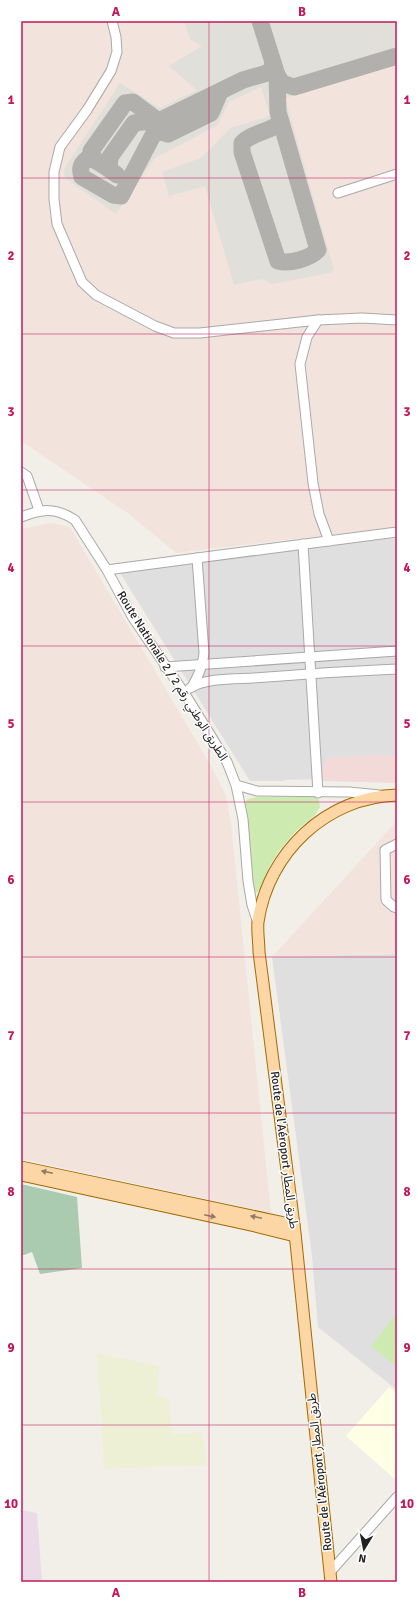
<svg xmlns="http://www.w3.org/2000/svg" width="418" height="1603" font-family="Signika,'Noto Sans Arabic',sans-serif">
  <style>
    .residential { fill: #e0dfdf }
    .commercial { fill: #f2dad9 }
    .industrial { fill: #ebdbe8 }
    .education { fill: #ffffe5 }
    .military { fill: #f3e3dd }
    .airport { fill: #e1dfda }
    .farmland { fill: #eef0d5 }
    .grass { fill: #cdebb0 }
    .cemetery { fill: #aacbaf }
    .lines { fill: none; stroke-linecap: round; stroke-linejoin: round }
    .taxiway { stroke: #b1b0ac; stroke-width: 17 }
    .minor-casing { stroke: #a9a9a9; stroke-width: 11 }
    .major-casing { stroke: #a06b00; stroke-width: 13 }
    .minor { stroke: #fff; stroke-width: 9 }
    .major { stroke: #fcd6a4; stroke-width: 11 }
    .oneway { fill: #8f7c63 }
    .grid { fill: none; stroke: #c2185b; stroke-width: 1; stroke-opacity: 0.55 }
    .labels { text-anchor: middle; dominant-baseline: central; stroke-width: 3; stroke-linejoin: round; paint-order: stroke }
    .street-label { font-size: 12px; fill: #222; stroke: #fff }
    .neatline { fill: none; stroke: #c2185b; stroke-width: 1.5 }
    .grid-label { font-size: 13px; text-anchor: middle; font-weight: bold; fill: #c2185b }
  </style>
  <rect width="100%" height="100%" fill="#f2efe9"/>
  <g class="residential">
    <path d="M397,538V777L284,780V781H250L115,565Z"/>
    <path d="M397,954V1390L318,1327L312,1256L272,957Z"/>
  </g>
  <path class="commercial" d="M397,755V783L320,781L318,771L326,761V757Z"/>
  <path class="industrial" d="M21,1510L37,1513L42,1582H21Z"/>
  <path class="education" d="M389,1387L397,1393V1481L346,1436Z"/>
  <g class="military">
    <path d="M21,21H397V527L176,553L129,514L21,441Z"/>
    <path d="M51,523L70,527L214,771L226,796L231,823L271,1213L21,1159V529Z"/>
    <path d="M397,821V954L272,957Z"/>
  </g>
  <path class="airport" d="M184,21H397V64L285,98L334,270L330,273L272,284L262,279L234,285L205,186L169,196L162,172L201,158L230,128L270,116L261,87L229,102L218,125L155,158L116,214L65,178L64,169L120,83L160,108L197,90L169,66L202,46L190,39Z"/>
  <path class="farmland" d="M97,1353L159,1366L157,1394L170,1400L172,1434L202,1432L207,1465L104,1469Z"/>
  <g class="grass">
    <path d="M258,797H315L319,800L320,807L315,815L295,832L279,851L269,867L262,889L256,893L252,891L244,804L248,799Z"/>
    <path d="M397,1313V1367L371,1346Z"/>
  </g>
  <path class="cemetery" d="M21,1184L77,1197L82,1268L40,1274L32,1252L21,1256Z"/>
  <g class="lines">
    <g class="taxiway">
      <path d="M260,21L277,75L278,112L281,122L318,250C309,259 290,264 278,261L242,152V143C252,132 269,133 281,122"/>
      <path d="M277,75L282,83L294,87L397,56"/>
      <path d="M158,124L159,130L161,132L168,134L211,113L220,92"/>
      <path d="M95,160L87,159C81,164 79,168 82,177L113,195L121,196L161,120L243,80L267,73L271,70L273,63"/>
      <path d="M109,169L95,160L91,151L125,103L133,102L157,120H161"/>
      <path d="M117,175L109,169L110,157L134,123L161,120"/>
    </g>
    <defs>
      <g id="minor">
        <path d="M112,21L116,37L117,52L111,71L87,110L60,147L54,172V199L57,224L82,282L96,295L155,326L174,333H200L318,320L362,318L397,320"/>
        <path d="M338,193L397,174"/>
        <path d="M318,320L307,337L300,364L313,483L319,514L329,541"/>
        <path d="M21,472L27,476L39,510"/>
        <path d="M21,517C42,509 55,507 75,520L107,570L133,618L185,694L227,762L236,785L243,819L248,881L252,905L258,923"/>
        <path d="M303,544L318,793"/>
        <path d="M107,570L197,558"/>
        <path d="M165,667L397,651"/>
        <path d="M192,687C198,676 203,666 204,653L197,558L397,532"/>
        <path d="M190,688C205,678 235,679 253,678C301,674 349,671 397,669"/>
        <path d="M236,785L257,791L349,792L380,795"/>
        <path d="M397,844L385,850L386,900L394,907L397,908"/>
        <path d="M330,1572L397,1497"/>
      </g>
      <g id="major">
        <path d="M21,1167L294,1225"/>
        <path d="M21,1175L255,1226L295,1236"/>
        <path d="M331,1582L295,1233L259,952C259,942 257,931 258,922C268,852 327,797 397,795"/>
      </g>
    </defs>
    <use href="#minor" class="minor-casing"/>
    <use href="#major" class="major-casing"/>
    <use href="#minor" class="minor"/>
    <use href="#major" class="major"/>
  </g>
  <defs><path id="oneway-solid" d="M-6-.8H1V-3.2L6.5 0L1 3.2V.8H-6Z"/></defs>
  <g class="oneway">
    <use href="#oneway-solid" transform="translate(47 1172) rotate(-168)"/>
    <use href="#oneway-solid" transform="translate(210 1216) rotate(12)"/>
    <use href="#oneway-solid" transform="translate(256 1217) rotate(-168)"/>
  </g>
  <path class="grid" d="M209,21V1582M21,178H397M21,334H397M21,490H397M21,646H397M21,802H397M21,957H397M21,1113H397M21,1269H397M21,1425H397"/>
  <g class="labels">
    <g class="street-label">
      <text transform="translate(172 676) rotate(58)">Route Nationale 2 / الطريق الوطني رقم 2</text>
      <text transform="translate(284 1150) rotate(83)">Route de l'Aéroport طريق المطار</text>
      <text transform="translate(320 1472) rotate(-96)">Route de l'Aéroport طريق المطار</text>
    </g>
  </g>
  <rect width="418" height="1603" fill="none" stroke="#ffffff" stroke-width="44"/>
  <g transform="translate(364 1549) rotate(190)" stroke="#ffffff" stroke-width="3" paint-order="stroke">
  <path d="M0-3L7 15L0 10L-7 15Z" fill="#222222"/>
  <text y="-6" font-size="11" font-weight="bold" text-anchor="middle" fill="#222222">N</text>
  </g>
  <rect x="22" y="22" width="374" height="1559" class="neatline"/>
  <g class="grid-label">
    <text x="116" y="16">A</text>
    <text x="302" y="16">B</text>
    <text x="11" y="104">1</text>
    <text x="407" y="104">1</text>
    <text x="11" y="260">2</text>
    <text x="407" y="260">2</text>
    <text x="11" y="416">3</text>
    <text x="407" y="416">3</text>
    <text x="11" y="572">4</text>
    <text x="407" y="572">4</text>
    <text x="11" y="728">5</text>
    <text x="407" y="728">5</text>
    <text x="11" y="884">6</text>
    <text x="407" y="884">6</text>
    <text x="11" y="1040">7</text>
    <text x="407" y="1040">7</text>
    <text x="11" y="1196">8</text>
    <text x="407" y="1196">8</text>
    <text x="11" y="1352">9</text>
    <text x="407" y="1352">9</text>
    <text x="11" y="1508">10</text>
    <text x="407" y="1508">10</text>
    <text x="116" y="1597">A</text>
    <text x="302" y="1597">B</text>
  </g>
</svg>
